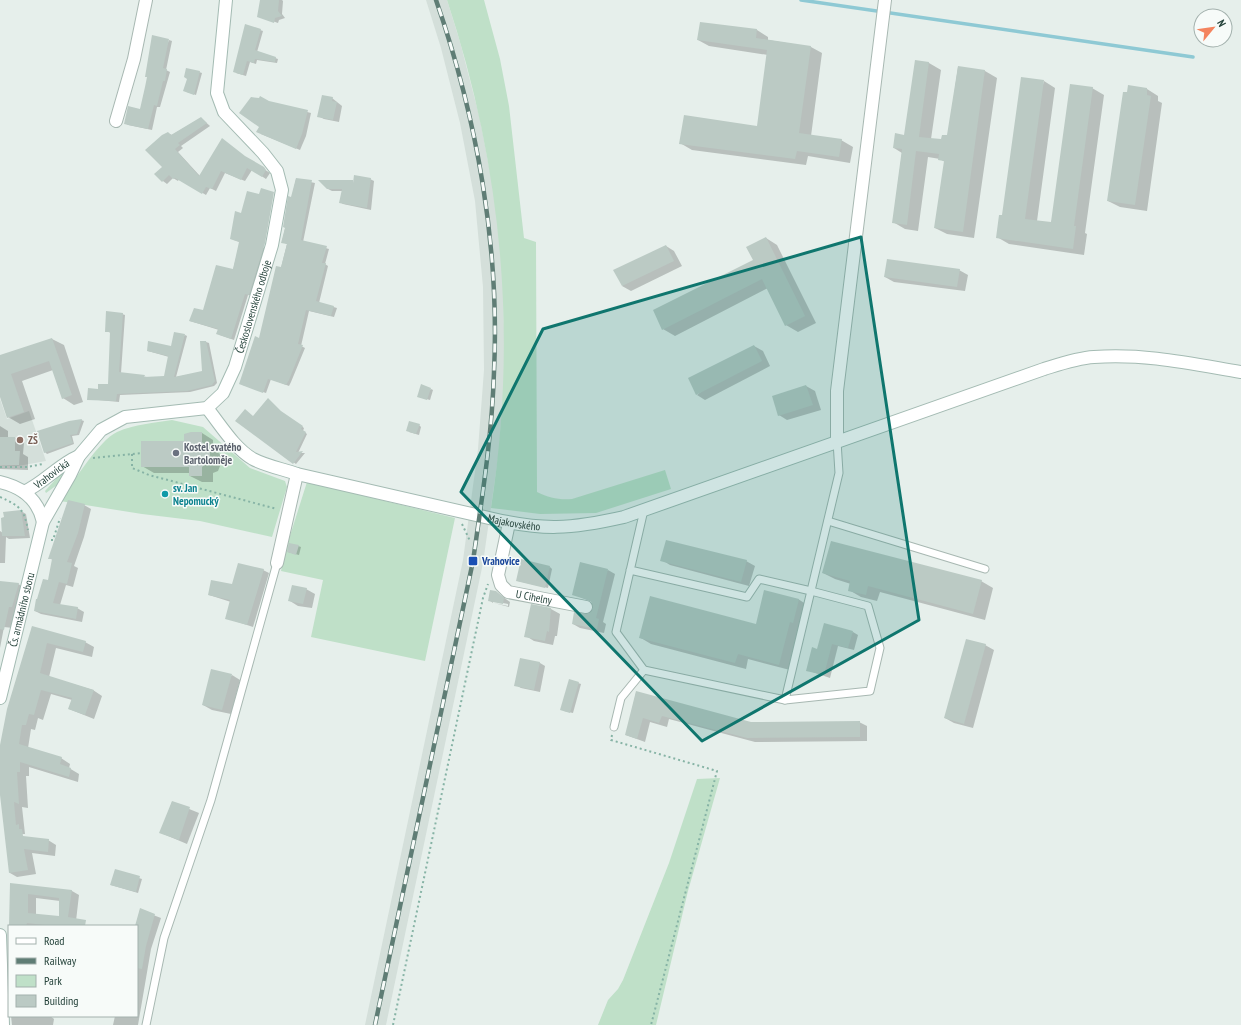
<svg xmlns="http://www.w3.org/2000/svg" width="1241" height="1025" font-family="'PT Sans Narrow',sans-serif">
  <style>
    .built { fill: #d4dfda }
    .green { fill: #bfe0c8 }
    .shadow { fill: #0003; fill-rule: evenodd }
    .lines { fill: none; stroke-linecap: round; stroke-linejoin: round }
    .stream { stroke: #8ec9d4; stroke-width: 3.5 }
    .building { fill: #bbcac4; fill-rule: evenodd }
    .lane-casing { stroke: #a8b8b2; stroke-width: 9 }
    .street-casing { stroke: #a8b8b2; stroke-width: 14 }
    .secondary-casing { stroke: #a4bbb3; stroke-width: 14 }
    .path { stroke: #86b3a5; stroke-width: 2; stroke-dasharray: 2 3; stroke-linecap: butt }
    .lane { stroke: #fff; stroke-width: 7 }
    .street { stroke: #fff; stroke-width: 12 }
    .secondary { stroke: #fff; stroke-width: 12 }
    .rail-casing { stroke: #5f7d75; stroke-width: 4.5 }
    .rail { stroke: #f7fbf9; stroke-width: 3; stroke-dasharray: 9; stroke-linecap: butt }
    .marked { fill: #0f766e; fill-opacity: 0.2; stroke: #0f766e; stroke-width: 3; stroke-linejoin: round }
    .education-dot { fill: #8d6e63; stroke: #f7fbf9; stroke-width: 1.5 }
    .worship-dot { fill: #6b7280; stroke: #f7fbf9; stroke-width: 1.5 }
    .culture-dot { fill: #0f9aa8; stroke: #f7fbf9; stroke-width: 1.5 }
    .transit-dot { fill: #1a4fb4; stroke: #f7fbf9; stroke-width: 1.5 }
    .labels { text-anchor: middle; dominant-baseline: central; stroke-width: 3; stroke-linejoin: round; paint-order: stroke }
    .street-label { font-size: 11px; fill: #24423a; stroke: #f7fbf9 }
    .education-label { font-size: 11px; font-weight: bold; fill: #785e54; stroke: #f7fbf9; text-anchor: start }
    .worship-label { font-size: 11px; font-weight: bold; fill: #5b616d; stroke: #f7fbf9; text-anchor: start }
    .culture-label { font-size: 11px; font-weight: bold; fill: #0d838f; stroke: #f7fbf9; text-anchor: start }
    .transit-label { font-size: 11px; font-weight: bold; fill: #164399; stroke: #f7fbf9; text-anchor: start }
  </style>
  <rect width="100%" height="100%" fill="#e6efeb"/>
  <g class="built">
    <path d="M426,0H447L460,42L480,119L495,198L500,240L503,286L505,371L499,451L483,563L386,1025H365L463,560L478,449L484,370L483,287L475,201L460,123L441,48Z"/>
    <path d="M0,399L7,419L29,411L46,461L18,466L0,465Z"/>
  </g>
  <g class="green">
    <path d="M447,0H484L500,59L509,106L524,238L536,242L537,492C549,498 559,500 572,499L665,470L671,489L596,513L540,514L491,508C518,335 502,166 447,0Z"/>
    <path d="M172,420L203,427L250,468L285,481L287,487L272,537L200,521L142,514L60,501C73,483 99,440 117,432C135,424 154,423 172,420Z"/>
    <path d="M65,469L66,471L57,485L46,493L45,491Z"/>
    <path d="M307,482L455,518L425,661L311,637L323,580L281,571L288,542Z"/>
    <path d="M720,778L688,891L656,1025H598L608,1000L618,989L623,980L669,863L697,779Z"/>
  </g>
  <g class="shadow">
    <path d="M263,0H282L283,1L282,14L285,18L279,20L278,23L261,17Z"/>
    <path d="M260,30L263,31L257,52L278,59L277,63L257,60L256,64L250,62L246,76L236,73Z"/>
    <path d="M757,30L768,37V40L811,47L822,53L811,136L841,140L853,147L850,163L808,156L806,165L692,150L680,143L758,127L768,55L709,46L698,40Z"/>
    <path d="M169,40L172,41L166,70L170,72L160,107H157L152,130L128,125L125,123L140,110Z"/>
    <path d="M916,61L929,63L941,70L931,139L942,140L948,137L958,67L985,71L997,78L974,238L947,234L935,228L945,162L940,159L928,157L918,231L905,229L893,222L902,153L894,148L905,136Z"/>
    <path d="M199,72L202,73L196,95L187,92Z"/>
    <path d="M1044,81L1055,88L1037,221L1051,223L1092,88L1104,95L1085,233L1087,234L1084,255L1009,244L997,237Z"/>
    <path d="M1147,89L1158,96V101L1162,103L1147,211L1120,207L1108,201Z"/>
    <path d="M332,98L342,106L339,122L324,119L318,116Z"/>
    <path d="M268,102L311,113L306,136L300,150L261,134Z"/>
    <path d="M201,118L210,126L181,146L183,148L178,152L200,176L250,160L270,173L266,179L252,170L245,181L225,173L216,191L210,188L206,195L179,179L178,181L173,178L167,184L163,181L156,174L163,167L168,133L172,135Z"/>
    <path d="M296,179L315,183L303,242L329,249L325,264L328,266L319,303L337,308L334,317L309,311L301,346L305,348L291,382L289,386L271,379L266,393L243,385L260,339L281,268L287,244L282,242Z"/>
    <path d="M370,179L374,181L371,210L343,204L340,202L343,191H332L328,189Z"/>
    <path d="M275,193L277,194L267,245L252,296L248,295L234,340L220,335L219,330L190,321L204,312L233,270L240,242L231,239L265,248Z"/>
    <path d="M766,238L777,245L816,323L798,332L786,325L768,288L675,336L663,329L754,260Z"/>
    <path d="M666,246L674,251L682,266L631,291L622,286Z"/>
    <path d="M959,270L968,275L965,291L894,282L885,277Z"/>
    <path d="M122,314L125,315L121,373L147,377H165L169,357L148,351L171,347L185,335L187,336L176,377L204,372L201,342H206L209,343L217,383L214,386L190,392L120,395L119,402L88,399L99,390L109,385L111,333L106,331Z"/>
    <path d="M52,339L64,345L83,402L74,405L63,398L53,370L22,381L35,419L20,424L8,417L0,394V356Z"/>
    <path d="M754,346L763,351L770,366L705,400L697,395Z"/>
    <path d="M806,386L815,391L821,410L787,420L779,415Z"/>
    <path d="M431,389L433,390L430,400L420,397Z"/>
    <path d="M284,414L304,428L303,431L307,434L298,453H305L296,464L236,421Z"/>
    <path d="M81,420L84,421L79,435L72,436L74,444L47,454L45,452Z"/>
    <path d="M419,425L421,427L419,435L409,432Z"/>
    <path d="M0,426L8,431V438H15L24,443L23,454L28,457V470L0,469Z"/>
    <path d="M202,433L213,440V450L220,454L222,461L218,471L213,473V482H202L190,476V473H154L142,466Z"/>
    <path d="M84,505L91,509L84,537L74,566L78,568L73,587L66,585L60,605L77,608L84,612L82,622L41,614L35,611L49,581L53,560L49,558Z"/>
    <path d="M21,511L26,514L30,538L9,539L6,537L5,563H0V531L3,533L6,518Z"/>
    <path d="M298,546L301,547L299,555L288,552Z"/>
    <path d="M662,560L746,561L755,566L749,586L670,565Z"/>
    <path d="M550,567L552,569L548,588L518,581Z"/>
    <path d="M263,570L269,573L253,627L226,618L231,602L209,595Z"/>
    <path d="M608,570L615,574L603,622L606,624L604,633L580,628L573,624L588,615L595,608L592,602L573,594Z"/>
    <path d="M823,573L981,581L993,588L985,620L880,592L877,601L861,597L849,590L851,584L835,579Z"/>
    <path d="M18,584L26,588L13,628L4,627L0,648V588Z"/>
    <path d="M306,589L315,594L312,608L298,606L290,601Z"/>
    <path d="M496,592L510,602L509,607L494,603L508,606V604L493,601V603L489,600Z"/>
    <path d="M798,599L809,606L790,670L748,659L746,669L651,644L641,638L757,625Z"/>
    <path d="M532,606L551,609L560,614L557,636H555L553,645L534,641L526,636Z"/>
    <path d="M32,627L85,642L94,647L92,657L56,648L49,677L93,690L102,696L94,719L69,709L72,700L51,694L43,720L38,718L35,730L31,729L28,748L61,758L70,764L69,768L79,774L78,782L29,767V776H26L28,808L22,807L25,834H13L4,828Z"/>
    <path d="M853,632L858,635L854,650L838,646L830,678L807,670L818,650Z"/>
    <path d="M985,645L994,650L973,728L954,723L945,718Z"/>
    <path d="M521,659L540,663L545,666L540,692L521,688L516,685Z"/>
    <path d="M232,675L240,680L231,714L212,710L203,705Z"/>
    <path d="M578,683L581,684L573,713L564,711Z"/>
    <path d="M636,693L751,723L859,722L867,726V741L755,742L669,719L667,727L650,722L645,742L626,735Z"/>
    <path d="M172,802L199,813L187,844L161,833Z"/>
    <path d="M48,840L56,845L55,856L32,853L36,874L17,877L10,873L7,845Z"/>
    <path d="M115,871L142,879L138,893L111,885Z"/>
    <path d="M11,884L72,891L79,895L76,921L80,926H10ZM36,898L60,901V917L36,915Z"/>
    <path d="M140,910L161,918L151,949L138,1025H113L115,1016H137L136,926Z"/>
    <path d="M11,1016H50L54,1019L53,1025H12Z"/>
  </g>
  <g class="lines">
    <path class="stream" d="M801,0L1193,57"/>
  </g>
  <g class="building">
    <path d="M260,0H279L278,11L282,16L275,18L274,23L257,17Z"/>
    <path d="M700,22L757,29L756,38L811,46L799,133L842,139L839,157L797,151L795,159L679,144L684,115L757,126L767,50L697,40Z"/>
    <path d="M245,24L261,29L255,50L276,57L275,62L255,59L254,63L247,61L243,75L233,72Z"/>
    <path d="M152,35L169,39L163,68L167,69L165,81H163L157,106L154,105L148,129L124,124L128,106L140,109L145,87L147,77H145Z"/>
    <path d="M915,60L929,62L919,137L941,139L942,135H947L958,66L985,70L963,232L934,228L944,161L938,160L939,154L916,151L907,225L892,223L902,149L893,148L895,133L904,135Z"/>
    <path d="M186,68L200,71L194,95L183,91L187,79L184,77Z"/>
    <path d="M1021,77L1044,80L1025,219L1051,222L1070,84L1093,87L1074,226H1076L1073,249L996,238L999,215H1002Z"/>
    <path d="M1128,85L1147,88V95L1151,96L1135,205L1107,201L1123,92H1127Z"/>
    <path d="M322,95L333,97L332,101L337,102L333,120L317,117Z"/>
    <path d="M260,96L269,101L308,110L302,134L296,149L256,132L259,127L239,113L251,97L259,98Z"/>
    <path d="M201,117L207,123L178,143L180,145L175,149L199,176L222,138L245,156L264,167L266,170L262,177L247,168L241,180L221,171L212,189L206,187L202,194L175,178L173,179L169,175L162,182L154,174L162,167L145,150L162,135L168,132L171,135Z"/>
    <path d="M354,175L371,178L367,208L339,203L342,189H327L318,180H353V183Z"/>
    <path d="M296,178L312,180L301,240L327,246L322,263H326L316,301L334,306L331,316L306,310L298,344L303,345L289,380L286,385L268,379L263,393L239,384L255,336L259,338L276,266L281,267L287,244L281,243L285,228L283,227L288,196L291,197Z"/>
    <path d="M261,188L274,192L265,243L249,295L245,294L231,339L216,334L218,329L189,321L194,308L203,310L216,265L233,269L239,242L230,239L235,211L241,213L247,191L259,194Z"/>
    <path d="M766,237L805,316L785,326L762,279L662,330L653,310L753,260L746,247Z"/>
    <path d="M666,245L674,261L622,286L613,270Z"/>
    <path d="M887,259L960,269L957,287L884,277Z"/>
    <path d="M106,311L123,313L119,372L145,375L144,377L164,376L168,356L147,351L148,341L171,346L174,332L185,334L174,377L202,371L200,341H206L215,381L212,385L187,391L117,394L116,401L87,400L88,388L98,389V384H108L110,332H105Z"/>
    <path d="M52,338L72,395L62,399L49,361L11,374L24,412L7,418L0,397V355Z"/>
    <path d="M754,345L762,361L696,395L688,378Z"/>
    <path d="M421,384L431,388L427,400L417,397Z"/>
    <path d="M806,385L813,405L778,416L772,396Z"/>
    <path d="M268,398L281,411L303,426L301,429L306,432L296,452L303,451L293,464L235,421L245,409L253,416Z"/>
    <path d="M82,419L77,434L70,435L73,443L44,453L37,431L69,421Z"/>
    <path d="M409,421L420,424L416,434L406,431Z"/>
    <path d="M191,432H202V442L210,449V460L202,467V476H189V467H141V441H184V434Z"/>
    <path d="M0,437H15V451H20L19,465H0Z"/>
    <path d="M68,500L85,504L78,533L67,562L72,563L67,584L59,582L53,603L78,607L76,619L34,611L36,599H37L43,579L48,580L52,559H48Z"/>
    <path d="M21,510L25,536H2L1,518L4,517L3,512Z"/>
    <path d="M666,540L747,560L741,582L660,561Z"/>
    <path d="M831,541L982,580L973,614L868,586L866,595L848,591L850,581L822,573Z"/>
    <path d="M289,543L299,545L296,555L287,552Z"/>
    <path d="M521,559L550,566L545,588L516,581Z"/>
    <path d="M580,562L608,569L596,618L599,619L597,629L572,624L574,612L588,614L593,608L591,601L572,595Z"/>
    <path d="M238,563L264,569L247,625L225,619L230,600L208,595L211,580L232,584Z"/>
    <path d="M0,581L19,583L12,607H9L4,630L0,629Z"/>
    <path d="M292,585L307,588L303,604L288,601Z"/>
    <path d="M490,590L496,591L504,598L503,604L488,601Z"/>
    <path d="M764,590L799,599L793,623L790,622L779,665L738,654L735,663L639,638L650,596L756,624Z"/>
    <path d="M531,604L551,608L549,632L547,631L545,641L524,637Z"/>
    <path d="M824,623L853,631L848,648L832,644L824,675L806,671L812,647L817,649Z"/>
    <path d="M32,626L86,641L83,652L47,643L40,673L94,690L85,715L68,709L72,698L41,690L34,715L29,714L26,725H22L19,744L62,757L60,764L71,768L69,777L20,762V772H17L19,804L14,802L16,825L19,824V829H22L23,836L49,839L48,852L24,849L28,870L9,873L0,795V745L7,709Z"/>
    <path d="M966,639L986,644L964,724L944,718Z"/>
    <path d="M520,658L540,662L534,690L514,686Z"/>
    <path d="M211,669L232,674L222,710L202,705Z"/>
    <path d="M569,679L579,682L570,713L560,710Z"/>
    <path d="M636,691L751,722L860,721V737L747,738L662,716L659,723L643,718L637,739L625,735Z"/>
    <path d="M172,801L190,807L179,840L159,833Z"/>
    <path d="M115,869L140,876L136,892L110,885Z"/>
    <path d="M10,883L72,890L68,917L86,920L85,926H53L27,923L26,926H9ZM28,894L59,898V916L28,913Z"/>
    <path d="M140,908L155,914L146,946L142,969L137,968V926H135Z"/>
  </g>
  <g class="lines">
    <defs>
      <g id="lane">
        <path d="M828,521L985,569"/>
        <path d="M630,570L747,597L759,579L811,591L868,606L880,648L870,691L785,700L644,670L616,632L644,510"/>
        <path d="M785,700L839,473L837,441"/>
        <path d="M614,727L621,698L644,670"/>
        <path d="M146,1025L164,938L211,800L277,563"/>
      </g>
      <g id="street">
        <path d="M116,121L134,59L146,0"/>
        <path d="M837,441V391L885,0"/>
        <path id="s1" d="M509,523L498,575L501,585L508,592L586,607"/>
        <path d="M277,563L297,474"/>
      </g>
      <g id="secondary">
        <path id="s2" d="M207,408C220,424 234,448 253,459C266,466 283,469 297,474L489,518C543,531 571,529 624,517L1044,369C1060,364 1077,358 1094,357C1144,353 1193,364 1241,372"/>
        <path d="M0,482C22,487 38,499 43,522"/>
        <path id="s3" d="M24,492C44,483 58,465 79,456"/>
        <path id="s4" d="M0,698L43,522L70,475L79,456L101,430L125,417L207,408L223,393L235,367L272,245L282,190L277,171L263,153L224,112L217,93L226,0"/>
        <path d="M0,935L3,1025"/>
      </g>
    </defs>
    <use href="#lane" class="lane-casing"/>
    <use href="#street" class="street-casing"/>
    <use href="#secondary" class="secondary-casing"/>
    <g class="path">
      <path d="M132,454V468L149,475L277,509"/>
      <path d="M93,458L142,453"/>
      <path d="M0,467H27L43,464"/>
      <path d="M0,497C20,506 24,509 28,530"/>
      <path d="M462,524L470,541"/>
      <path d="M51,540H53L60,518"/>
      <path d="M612,735L611,740L717,771L651,1025"/>
      <path d="M393,1025L483,598L488,584"/>
    </g>
    <use href="#lane" class="lane"/>
    <use href="#street" class="street"/>
    <use href="#secondary" class="secondary"/>
    <defs>
      <path id="rail" d="M375,1025L473,561C482,498 492,436 494,372C500,247 477,118 436,0"/>
    </defs>
    <use href="#rail" class="rail-casing"/>
    <use href="#rail" class="rail"/>
  </g>
  <path class="marked" d="M861,237L919,620L702,741L461,492L543,329Z"/>
  <circle class="education-dot" cx="20" cy="440" r="4"/>
  <circle class="worship-dot" cx="176" cy="453" r="4"/>
  <circle class="culture-dot" cx="165" cy="494" r="4"/>
  <rect class="transit-dot" x="468" y="556" width="10" height="10" rx="2"/>
  <g class="labels">
    <g class="street-label">
      <text stroke="none"><textPath href="#s4" startOffset="514">Československého odboje</textPath></text>
      <text stroke="none"><textPath href="#s3" startOffset="33">Vrahovická</textPath></text>
      <text stroke="none"><textPath href="#s2" startOffset="338">Majakovského</textPath></text>
      <text stroke="none"><textPath href="#s1" startOffset="100">U Cihelny</textPath></text>
      <text stroke="none"><textPath href="#s4" startOffset="91">Čs. armádního sboru</textPath></text>
    </g>
    <g class="education-label">
      <text x="28" y="440">ZŠ</text>
    </g>
    <g class="worship-label">
      <text x="184" y="447">Kostel svatého<tspan x="184" dy="13">Bartoloměje</tspan></text>
    </g>
    <g class="culture-label">
      <text x="173" y="488">sv. Jan<tspan x="173" dy="13">Nepomucký</tspan></text>
    </g>
    <g class="transit-label">
      <text x="482" y="561">Vrahovice</text>
    </g>
  </g>
  <rect x="8" y="925" width="130" height="92" fill="#f7fbf9" stroke="#a3b1ad"/>
  <rect x="16" y="938" width="20" height="6" fill="#ffffff" stroke="#a3b1ad"/>
  <text x="44" y="945" font-size="12" fill="#24423a">Road</text>
  <rect x="16" y="958" width="20" height="6" fill="#5f7d75" stroke="#a3b1ad"/>
  <text x="44" y="965" font-size="12" fill="#24423a">Railway</text>
  <rect x="16" y="975" width="20" height="12" fill="#bfe0c8" stroke="#a3b1ad"/>
  <text x="44" y="985" font-size="12" fill="#24423a">Park</text>
  <rect x="16" y="995" width="20" height="12" fill="#bbcac4" stroke="#a3b1ad"/>
  <text x="44" y="1005" font-size="12" fill="#24423a">Building</text>
  <g transform="translate(1213 28) rotate(61)"><circle r="19" fill="#f7fbf9" stroke="#a3b1ad"/>
  <path d="M0-3L7 15L0 10L-7 15Z" fill="#f4845f"/>
  <text y="-6" font-size="11" font-weight="bold" text-anchor="middle" fill="#24423a">N</text>
  </g>
</svg>
